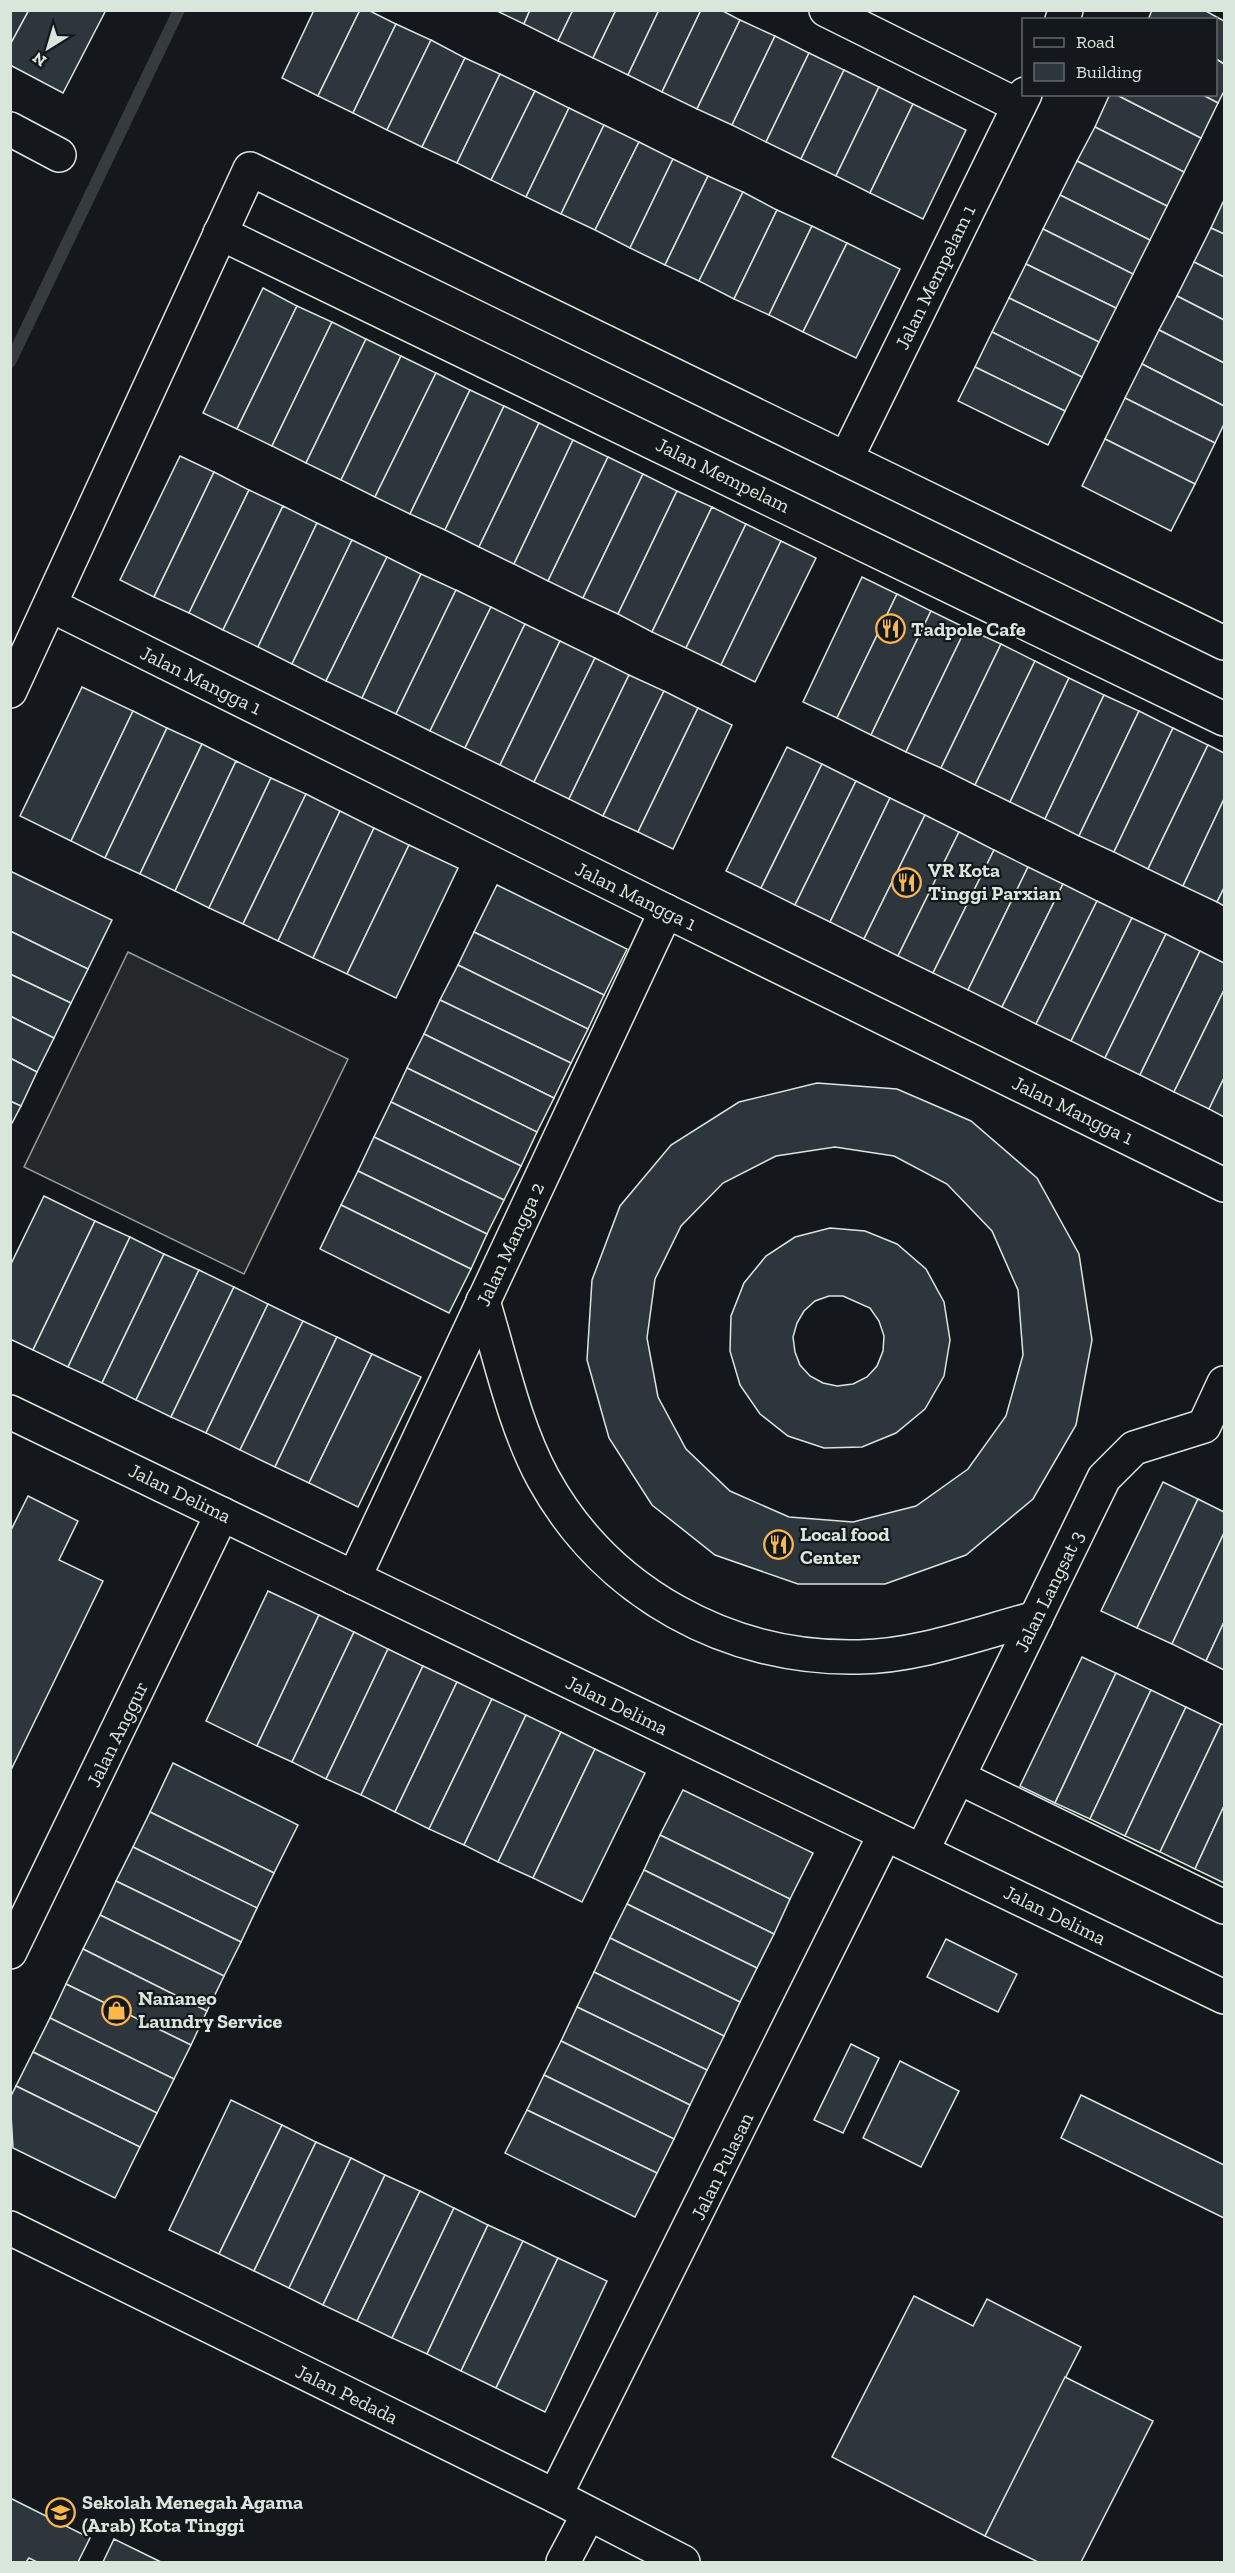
<svg xmlns="http://www.w3.org/2000/svg" width="1235" height="2573" font-family="'Zilla Slab',serif">
  <style>
    .parking { fill: #24282b; stroke: #939e99; stroke-width: 1.5 }
    .lines { fill: none; stroke-linecap: round; stroke-linejoin: round }
    .stream { stroke: #363b3e; stroke-width: 12 }
    .building { fill: #2c363c; stroke: #d8e6dc; stroke-width: 1.5; fill-rule: evenodd }
    .minor-casing { stroke: #d8e6dc; stroke-width: 36 }
    .tertiary-casing { stroke: #d8e6dc; stroke-width: 36 }
    .minor { stroke: #14181c; stroke-width: 33 }
    .tertiary { stroke: #14181c; stroke-width: 33 }
    .labels { text-anchor: middle; dominant-baseline: central; stroke-width: 4.5; stroke-linejoin: round; paint-order: stroke }
    .street-label { font-size: 20px; fill: #d8e6dc; stroke: #14181c }
    .poi-label { font-size: 20px; font-weight: bold; fill: #d8e6dc; stroke: #14181c; text-anchor: start }
  </style>
  <rect width="100%" height="100%" fill="#14181c"/>
  <path class="parking" d="M128,952L348,1059L244,1274L24,1167Z"/>
  <g class="lines">
    <path class="stream" d="M10,362L179,10"/>
  </g>
  <g class="building">
    <path d="M10,10H29L10,45Z"/>
    <path d="M29,10H106L63,93L10,65V45Z"/>
    <path d="M314,10H360L318,96L282,78Z"/>
    <path d="M360,10H368L396,24L353,113L318,96Z"/>
    <path d="M495,10H530L524,24Z"/>
    <path d="M530,10H573L558,41L524,24Z"/>
    <path d="M573,10H616L593,58L558,41Z"/>
    <path d="M616,10H659L628,75L593,58Z"/>
    <path d="M659,10H701L662,92L628,75Z"/>
    <path d="M701,10H721L740,20L697,109L662,92Z"/>
    <path d="M1152,10H1204L1224,21V64L1216,59V20H1148Z"/>
    <path d="M740,20L775,36L732,125L697,109Z"/>
    <path d="M396,24L431,40L387,130L353,113Z"/>
    <path d="M775,36L809,53L766,142L732,125Z"/>
    <path d="M431,40L465,58L422,147L387,130Z"/>
    <path d="M809,53L844,70L801,159L766,142Z"/>
    <path d="M465,58L500,74L457,163L422,147Z"/>
    <path d="M1216,59L1224,64V91L1218,103L1201,94H1216Z"/>
    <path d="M844,70L879,87L836,176L801,159Z"/>
    <path d="M500,74L535,91L491,180L457,163Z"/>
    <path d="M879,87L913,104L870,193L836,176Z"/>
    <path d="M535,91L569,108L526,197L491,180Z"/>
    <path d="M1110,94H1115L1201,138L1184,172L1095,127Z"/>
    <path d="M1115,94H1201L1218,103L1201,138Z"/>
    <path d="M913,104L966,130L923,219L870,193Z"/>
    <path d="M569,108L604,125L561,214L526,197Z"/>
    <path d="M604,125L639,142L595,230L561,214Z"/>
    <path d="M1095,127L1184,172L1167,206L1077,161Z"/>
    <path d="M639,142L673,159L630,248L595,230Z"/>
    <path d="M673,159L708,176L665,265L630,248Z"/>
    <path d="M1077,161L1167,206L1150,240L1060,195Z"/>
    <path d="M708,176L743,192L699,281L665,265Z"/>
    <path d="M743,192L777,210L734,299L699,281Z"/>
    <path d="M1060,195L1150,240L1133,274L1043,229Z"/>
    <path d="M1224,200V234L1211,228Z"/>
    <path d="M777,210L812,226L769,315L734,299Z"/>
    <path d="M812,226L847,243L803,332L769,315Z"/>
    <path d="M1211,228L1224,234V277L1194,262Z"/>
    <path d="M1043,229L1133,274L1116,308L1026,264Z"/>
    <path d="M847,243L900,269L856,358L803,332Z"/>
    <path d="M1194,262L1224,277V320L1177,296Z"/>
    <path d="M1026,264L1116,308L1099,342L1009,298Z"/>
    <path d="M263,288L297,306L237,429L203,413Z"/>
    <path d="M1177,296L1224,320V363L1159,330Z"/>
    <path d="M1009,298L1099,342L1082,377L992,332Z"/>
    <path d="M297,306L332,322L272,446L237,429Z"/>
    <path d="M332,322L366,339L306,463L272,446Z"/>
    <path d="M1159,330L1224,363V406L1142,364Z"/>
    <path d="M992,332L1082,377L1065,411L975,367Z"/>
    <path d="M366,339L401,356L341,480L306,463Z"/>
    <path d="M401,356L436,373L375,497L341,480Z"/>
    <path d="M1142,364L1224,406V424L1215,443L1125,398Z"/>
    <path d="M975,367L1065,411L1048,445L958,401Z"/>
    <path d="M436,373L470,390L410,514L375,497Z"/>
    <path d="M470,390L504,406L445,530L410,514Z"/>
    <path d="M1125,398L1215,443L1195,484L1105,439Z"/>
    <path d="M504,406L539,423L479,547L445,530Z"/>
    <path d="M539,423L573,440L514,564L479,547Z"/>
    <path d="M1105,439L1195,484L1171,531L1082,486Z"/>
    <path d="M573,440L608,457L548,581L514,564Z"/>
    <path d="M180,456L214,472L154,597L120,580Z"/>
    <path d="M608,457L643,474L583,598L548,581Z"/>
    <path d="M214,472L249,490L189,613L154,597Z"/>
    <path d="M643,474L677,491L618,614L583,598Z"/>
    <path d="M249,490L283,506L223,630L189,613Z"/>
    <path d="M677,491L712,507L652,632L618,614Z"/>
    <path d="M283,506L317,523L258,647L223,630Z"/>
    <path d="M712,507L746,524L686,648L652,632Z"/>
    <path d="M317,523L352,540L292,664L258,647Z"/>
    <path d="M746,524L781,541L721,665L686,648Z"/>
    <path d="M352,540L387,557L326,681L292,664Z"/>
    <path d="M781,541L816,558L755,682L721,665Z"/>
    <path d="M387,557L421,574L362,698L326,681Z"/>
    <path d="M421,574L456,590L396,714L362,698Z"/>
    <path d="M862,577L897,594L837,718L803,702Z"/>
    <path d="M456,590L491,607L430,731L396,714Z"/>
    <path d="M897,594L931,611L871,735L837,718Z"/>
    <path d="M491,607L525,624L465,748L430,731Z"/>
    <path d="M931,611L966,628L906,752L871,735Z"/>
    <path d="M525,624L560,641L500,765L465,748Z"/>
    <path d="M966,628L1001,644L941,768L906,752Z"/>
    <path d="M560,641L595,658L534,782L500,765Z"/>
    <path d="M1001,644L1035,661L975,785L941,768Z"/>
    <path d="M595,658L629,675L569,799L534,782Z"/>
    <path d="M1035,661L1069,678L1010,802L975,785Z"/>
    <path d="M629,675L664,691L603,816L569,799Z"/>
    <path d="M1069,678L1104,695L1045,819L1010,802Z"/>
    <path d="M82,687L133,711L71,841L20,816Z"/>
    <path d="M664,691L698,708L638,832L603,816Z"/>
    <path d="M1104,695L1139,711L1079,836L1045,819Z"/>
    <path d="M698,708L732,725L673,849L638,832Z"/>
    <path d="M133,711L167,728L105,858L71,841Z"/>
    <path d="M1139,711L1173,728L1114,852L1079,836Z"/>
    <path d="M167,728L202,744L140,874L105,858Z"/>
    <path d="M1173,728L1208,745L1148,869L1114,852Z"/>
    <path d="M202,744L236,761L175,891L140,874Z"/>
    <path d="M1208,745L1224,753V799L1183,886L1148,869Z"/>
    <path d="M787,747L822,764L761,888L726,871Z"/>
    <path d="M236,761L271,778L209,908L175,891Z"/>
    <path d="M822,764L856,781L795,905L761,888Z"/>
    <path d="M271,778L306,794L243,924L209,908Z"/>
    <path d="M856,781L890,798L830,922L795,905Z"/>
    <path d="M306,794L340,811L278,941L243,924Z"/>
    <path d="M890,798L925,815L864,939L830,922Z"/>
    <path d="M1224,799V888L1217,902L1183,886Z"/>
    <path d="M340,811L374,828L313,958L278,941Z"/>
    <path d="M925,815L959,832L898,956L864,939Z"/>
    <path d="M374,828L409,845L347,974L313,958Z"/>
    <path d="M959,832L994,850L933,973L898,956Z"/>
    <path d="M409,845L458,868L396,998L347,974Z"/>
    <path d="M994,850L1028,867L968,990L933,973Z"/>
    <path d="M1028,867L1063,884L1002,1007L968,990Z"/>
    <path d="M10,871L112,920L88,969L10,931Z"/>
    <path d="M1063,884L1097,901L1036,1024L1002,1007Z"/>
    <path d="M497,885L627,949L604,995L474,932Z"/>
    <path d="M1224,888V906L1217,902Z"/>
    <path d="M1097,901L1132,918L1071,1041L1036,1024Z"/>
    <path d="M1132,918L1166,934L1105,1058L1071,1041Z"/>
    <path d="M10,931L88,969L71,1003L10,974Z"/>
    <path d="M474,932L604,995L588,1029L458,965Z"/>
    <path d="M1166,934L1200,951L1140,1075L1105,1058Z"/>
    <path d="M1200,951L1224,963V990L1174,1092L1140,1075Z"/>
    <path d="M458,965L588,1029L571,1063L440,1000Z"/>
    <path d="M10,974L71,1003L54,1038L10,1016Z"/>
    <path d="M1224,990V1078L1209,1109L1174,1092Z"/>
    <path d="M440,1000L571,1063L554,1098L424,1034Z"/>
    <path d="M10,1016L54,1038L37,1072L10,1058Z"/>
    <path d="M424,1034L554,1098L537,1132L407,1068Z"/>
    <path d="M10,1058L37,1072L21,1106L10,1101Z"/>
    <path d="M407,1068L537,1132L521,1166L391,1102Z"/>
    <path d="M1224,1078V1117L1209,1109Z"/>
    <path d="M817,1083L897,1089L971,1121L1037,1178L1079,1254L1092,1340L1076,1425L1033,1499L966,1555L885,1584H798L715,1555L652,1505L609,1438L587,1360L592,1280L620,1206L671,1145L739,1102ZM835,1147L894,1156L947,1184L992,1231L1018,1290L1023,1355L1006,1416L968,1469L916,1506L853,1522L789,1517L730,1491L686,1449L658,1397L647,1338L655,1279L681,1226L723,1183L776,1156Z"/>
    <path d="M10,1101L21,1106L10,1127Z"/>
    <path d="M391,1102L521,1166L504,1200L374,1137Z"/>
    <path d="M374,1137L504,1200L487,1234L358,1171Z"/>
    <path d="M358,1171L487,1234L471,1269L341,1205Z"/>
    <path d="M44,1196L95,1221L33,1350L10,1339V1266Z"/>
    <path d="M341,1205L471,1269L449,1313L320,1249Z"/>
    <path d="M95,1221L130,1237L68,1367L33,1350Z"/>
    <path d="M830,1228L865,1231L897,1244L926,1269L944,1302L950,1340L944,1376L925,1409L896,1433L862,1447L824,1448L788,1436L760,1414L740,1385L730,1351L731,1316L744,1283L766,1256L795,1237ZM829,1296H843L870,1308L879,1321L884,1336L883,1351L877,1366L867,1377L853,1384L837,1386L823,1383L810,1376L800,1365L795,1352L793,1337L797,1323L804,1311L815,1301Z"/>
    <path d="M130,1237L164,1254L102,1383L68,1367Z"/>
    <path d="M164,1254L199,1270L136,1400L102,1383Z"/>
    <path d="M199,1270L234,1287L171,1417L136,1400Z"/>
    <path d="M234,1287L268,1304L206,1433L171,1417Z"/>
    <path d="M268,1304L303,1321L240,1450L206,1433Z"/>
    <path d="M303,1321L337,1337L275,1467L240,1450Z"/>
    <path d="M337,1337L372,1354L309,1483L275,1467Z"/>
    <path d="M372,1354L421,1377L358,1507L309,1483Z"/>
    <path d="M1163,1482L1198,1499L1137,1628L1101,1611Z"/>
    <path d="M28,1496L78,1521L59,1560L103,1581L10,1772V1532Z"/>
    <path d="M1198,1499L1224,1512V1533L1172,1644L1137,1628Z"/>
    <path d="M1224,1533V1622L1206,1661L1172,1644Z"/>
    <path d="M268,1591L319,1615L257,1746L206,1721Z"/>
    <path d="M319,1615L354,1632L292,1762L257,1746Z"/>
    <path d="M1224,1622V1670L1206,1661Z"/>
    <path d="M354,1632L388,1649L326,1779L292,1762Z"/>
    <path d="M388,1649L423,1666L361,1795L326,1779Z"/>
    <path d="M1082,1657L1116,1673L1055,1803L1020,1786Z"/>
    <path d="M423,1666L457,1682L395,1812L361,1795Z"/>
    <path d="M1116,1673L1151,1690L1090,1819L1055,1803Z"/>
    <path d="M457,1682L492,1699L429,1829L395,1812Z"/>
    <path d="M1151,1690L1186,1707L1125,1836L1090,1819Z"/>
    <path d="M492,1699L526,1715L464,1845L429,1829Z"/>
    <path d="M1186,1707L1221,1724L1160,1852L1125,1836Z"/>
    <path d="M526,1715L561,1732L498,1862L464,1845Z"/>
    <path d="M1221,1724L1224,1725V1806L1195,1869L1160,1852Z"/>
    <path d="M561,1732L595,1749L533,1878L498,1862Z"/>
    <path d="M595,1749L645,1773L582,1902L533,1878Z"/>
    <path d="M173,1763L298,1825L274,1873L150,1812Z"/>
    <path d="M683,1790L813,1853L790,1899L660,1835Z"/>
    <path d="M1224,1806V1883L1195,1869Z"/>
    <path d="M150,1812L274,1873L257,1908L133,1847Z"/>
    <path d="M660,1835L790,1899L774,1934L644,1870Z"/>
    <path d="M133,1847L257,1908L241,1942L116,1881Z"/>
    <path d="M644,1870L774,1934L757,1968L627,1904Z"/>
    <path d="M116,1881L241,1942L224,1976L100,1915Z"/>
    <path d="M627,1904L757,1968L740,2002L610,1938Z"/>
    <path d="M100,1915L224,1976L207,2011L83,1949Z"/>
    <path d="M610,1938L740,2002L724,2036L594,1972Z"/>
    <path d="M946,1939L1017,1974L998,2012L927,1977Z"/>
    <path d="M83,1949L207,2011L191,2045L66,1984Z"/>
    <path d="M594,1972L724,2036L707,2070L577,2007Z"/>
    <path d="M66,1984L191,2045L174,2079L50,2018Z"/>
    <path d="M577,2007L707,2070L690,2105L561,2041Z"/>
    <path d="M50,2018L174,2079L157,2113L33,2052Z"/>
    <path d="M561,2041L690,2105L674,2139L544,2075Z"/>
    <path d="M851,2044L879,2058L843,2133L814,2120Z"/>
    <path d="M33,2052L157,2113L140,2147L16,2086Z"/>
    <path d="M900,2061L959,2091L921,2167L863,2138Z"/>
    <path d="M544,2075L674,2139L657,2173L527,2110Z"/>
    <path d="M16,2086L140,2147L115,2198L13,2148L10,2098Z"/>
    <path d="M1081,2095L1224,2165V2218L1061,2138Z"/>
    <path d="M231,2100L282,2125L219,2254L169,2230Z"/>
    <path d="M527,2110L657,2173L635,2217L505,2153Z"/>
    <path d="M282,2125L316,2142L254,2271L219,2254Z"/>
    <path d="M316,2142L351,2158L289,2288L254,2271Z"/>
    <path d="M351,2158L385,2175L323,2305L289,2288Z"/>
    <path d="M385,2175L420,2191L357,2321L323,2305Z"/>
    <path d="M420,2191L454,2208L392,2338L357,2321Z"/>
    <path d="M454,2208L488,2225L427,2354L392,2338Z"/>
    <path d="M488,2225L523,2241L461,2371L427,2354Z"/>
    <path d="M523,2241L558,2258L496,2388L461,2371Z"/>
    <path d="M558,2258L607,2281L545,2412L496,2388Z"/>
    <path d="M914,2296L973,2326L987,2299L1081,2347L985,2536L832,2457Z"/>
    <path d="M1065,2377L1153,2421L1081,2562H1038L985,2536Z"/>
    <path d="M10,2498L90,2538L78,2562H37L29,2558L26,2562H10Z"/>
    <path d="M114,2539L161,2562H103Z"/>
  </g>
  <g class="lines">
    <defs>
      <g id="minor">
        <path d="M826,10L1019,106"/>
        <path d="M1062,20L1066,10"/>
        <path d="M10,129L59,155"/>
        <path d="M220,233L1224,719"/>
        <path d="M846,459L1025,94"/>
        <path d="M50,605L666,911L1224,1185"/>
        <path d="M10,691L250,169L1224,643"/>
        <path d="M483,1301C501,1360 514,1424 543,1478C606,1593 729,1660 859,1657C919,1656 979,1633 1036,1618"/>
        <path d="M354,1578L666,911"/>
        <path d="M960,1778L1224,1907"/>
        <path d="M922,1851L1104,1478L1134,1448L1204,1426L1224,1383"/>
        <path d="M10,2228L555,2496L683,2562"/>
        <path d="M555,2496L885,1834"/>
        <path d="M563,2562L588,2515"/>
      </g>
      <g id="tertiary">
        <path d="M10,1412L1224,1997"/>
        <path d="M10,1952L222,1514"/>
      </g>
    </defs>
    <use href="#minor" class="minor-casing"/>
    <use href="#tertiary" class="tertiary-casing"/>
    <use href="#minor" class="minor"/>
    <use href="#tertiary" class="tertiary"/>
  </g>
  <defs>
    <symbol id="restaurant-ring" viewBox="-11 -11 22 22"><circle r="9.5" fill="#14181c" stroke="#ffb74d" stroke-width="1.5"/><path d="M-5-6h1v4h1v-4h1v4h1v-4h1v5L-1.5 .5V6h-2V.5L-5-1ZM5-6V6H3V1.5H1.5Q1.5-4 5-6Z" fill="#ffb74d"/></symbol>
    <symbol id="shop-ring" viewBox="-11 -11 22 22"><circle r="9.5" fill="#14181c" stroke="#ffb74d" stroke-width="1.5"/><path d="M-5-2.5h2.3a2.7 3.5 0 0 1 5.4 0H5L5.5 6h-11ZM-1.5-2.5h3a1.5 2.3 0 0 0-3 0Z" fill="#ffb74d"/></symbol>
    <symbol id="school-ring" viewBox="-11 -11 22 22"><circle r="9.5" fill="#14181c" stroke="#ffb74d" stroke-width="1.5"/><path d="M0-5L7-2L0 1L-7-2ZM-4 1L0 2.5L4 1V4Q0 6-4 4Z" fill="#ffb74d"/></symbol>
  </defs>
  <g fill-rule="evenodd">
    <use href="#restaurant-ring" x="874" y="612" width="33" height="33"/>
    <use href="#restaurant-ring" x="890" y="866" width="33" height="33"/>
    <use href="#restaurant-ring" x="762" y="1528" width="33" height="33"/>
    <use href="#shop-ring" x="100" y="1994" width="33" height="33"/>
    <use href="#school-ring" x="44" y="2496" width="33" height="33"/>
  </g>
  <g class="labels">
    <g class="street-label">
      <text transform="translate(935 277) rotate(-64)">Jalan Mempelam 1</text>
      <text transform="translate(723 475) rotate(26)">Jalan Mempelam</text>
      <text transform="translate(201 680) rotate(26)">Jalan Mangga 1</text>
      <text transform="translate(636 896) rotate(26)">Jalan Mangga 1</text>
      <text transform="translate(1073 1110) rotate(26)">Jalan Mangga 1</text>
      <text transform="translate(510 1244) rotate(-65)">Jalan Mangga 2</text>
      <text transform="translate(180 1493) rotate(26)">Jalan Delima</text>
      <text transform="translate(1049 1591) rotate(-64)">Jalan Langsat 3</text>
      <text transform="translate(617 1705) rotate(26)">Jalan Delima</text>
      <text transform="translate(117 1734) rotate(-64)">Jalan Anggur</text>
      <text transform="translate(1055 1915) rotate(26)">Jalan Delima</text>
      <text transform="translate(722 2166) rotate(-64)">Jalan Pulasan</text>
      <text transform="translate(347 2394) rotate(26)">Jalan Pedada</text>
    </g>
    <g class="poi-label">
      <text x="911" y="629">Tadpole Cafe</text>
      <text x="928" y="870">VR Kota<tspan x="928" dy="23">Tinggi Parxian</tspan></text>
      <text x="800" y="1534">Local food<tspan x="800" dy="23">Center</tspan></text>
      <text x="138" y="1998">Nananeo<tspan x="138" dy="23">Laundry Service</tspan></text>
      <text x="82" y="2502">Sekolah Menegah Agama<tspan x="82" dy="23">(Arab) Kota Tinggi</tspan></text>
    </g>
  </g>
  <rect width="1235" height="2573" fill="none" stroke="#d8e6dc" stroke-width="24"/>
  <rect x="1022" y="18" width="195" height="78" fill="#14181c" stroke="#626a69" stroke-width="1.5"/>
  <rect x="1034" y="38" width="30" height="9" fill="#14181c" stroke="#626a69" stroke-width="1.5"/>
  <text x="1076" y="48" font-size="18" fill="#d8e6dc">Road</text>
  <rect x="1034" y="63" width="30" height="18" fill="#2c363c" stroke="#626a69" stroke-width="1.5"/>
  <text x="1076" y="78" font-size="18" fill="#d8e6dc">Building</text>
  <g transform="translate(48 48) rotate(217)" stroke="#14181c" stroke-width="4.5" paint-order="stroke">
  <path d="M0-4.5L10 22L0 15L-10 22Z" fill="#d8e6dc"/>
  <text y="-9" font-size="16" font-weight="bold" text-anchor="middle" fill="#d8e6dc">N</text>
  </g>
</svg>
